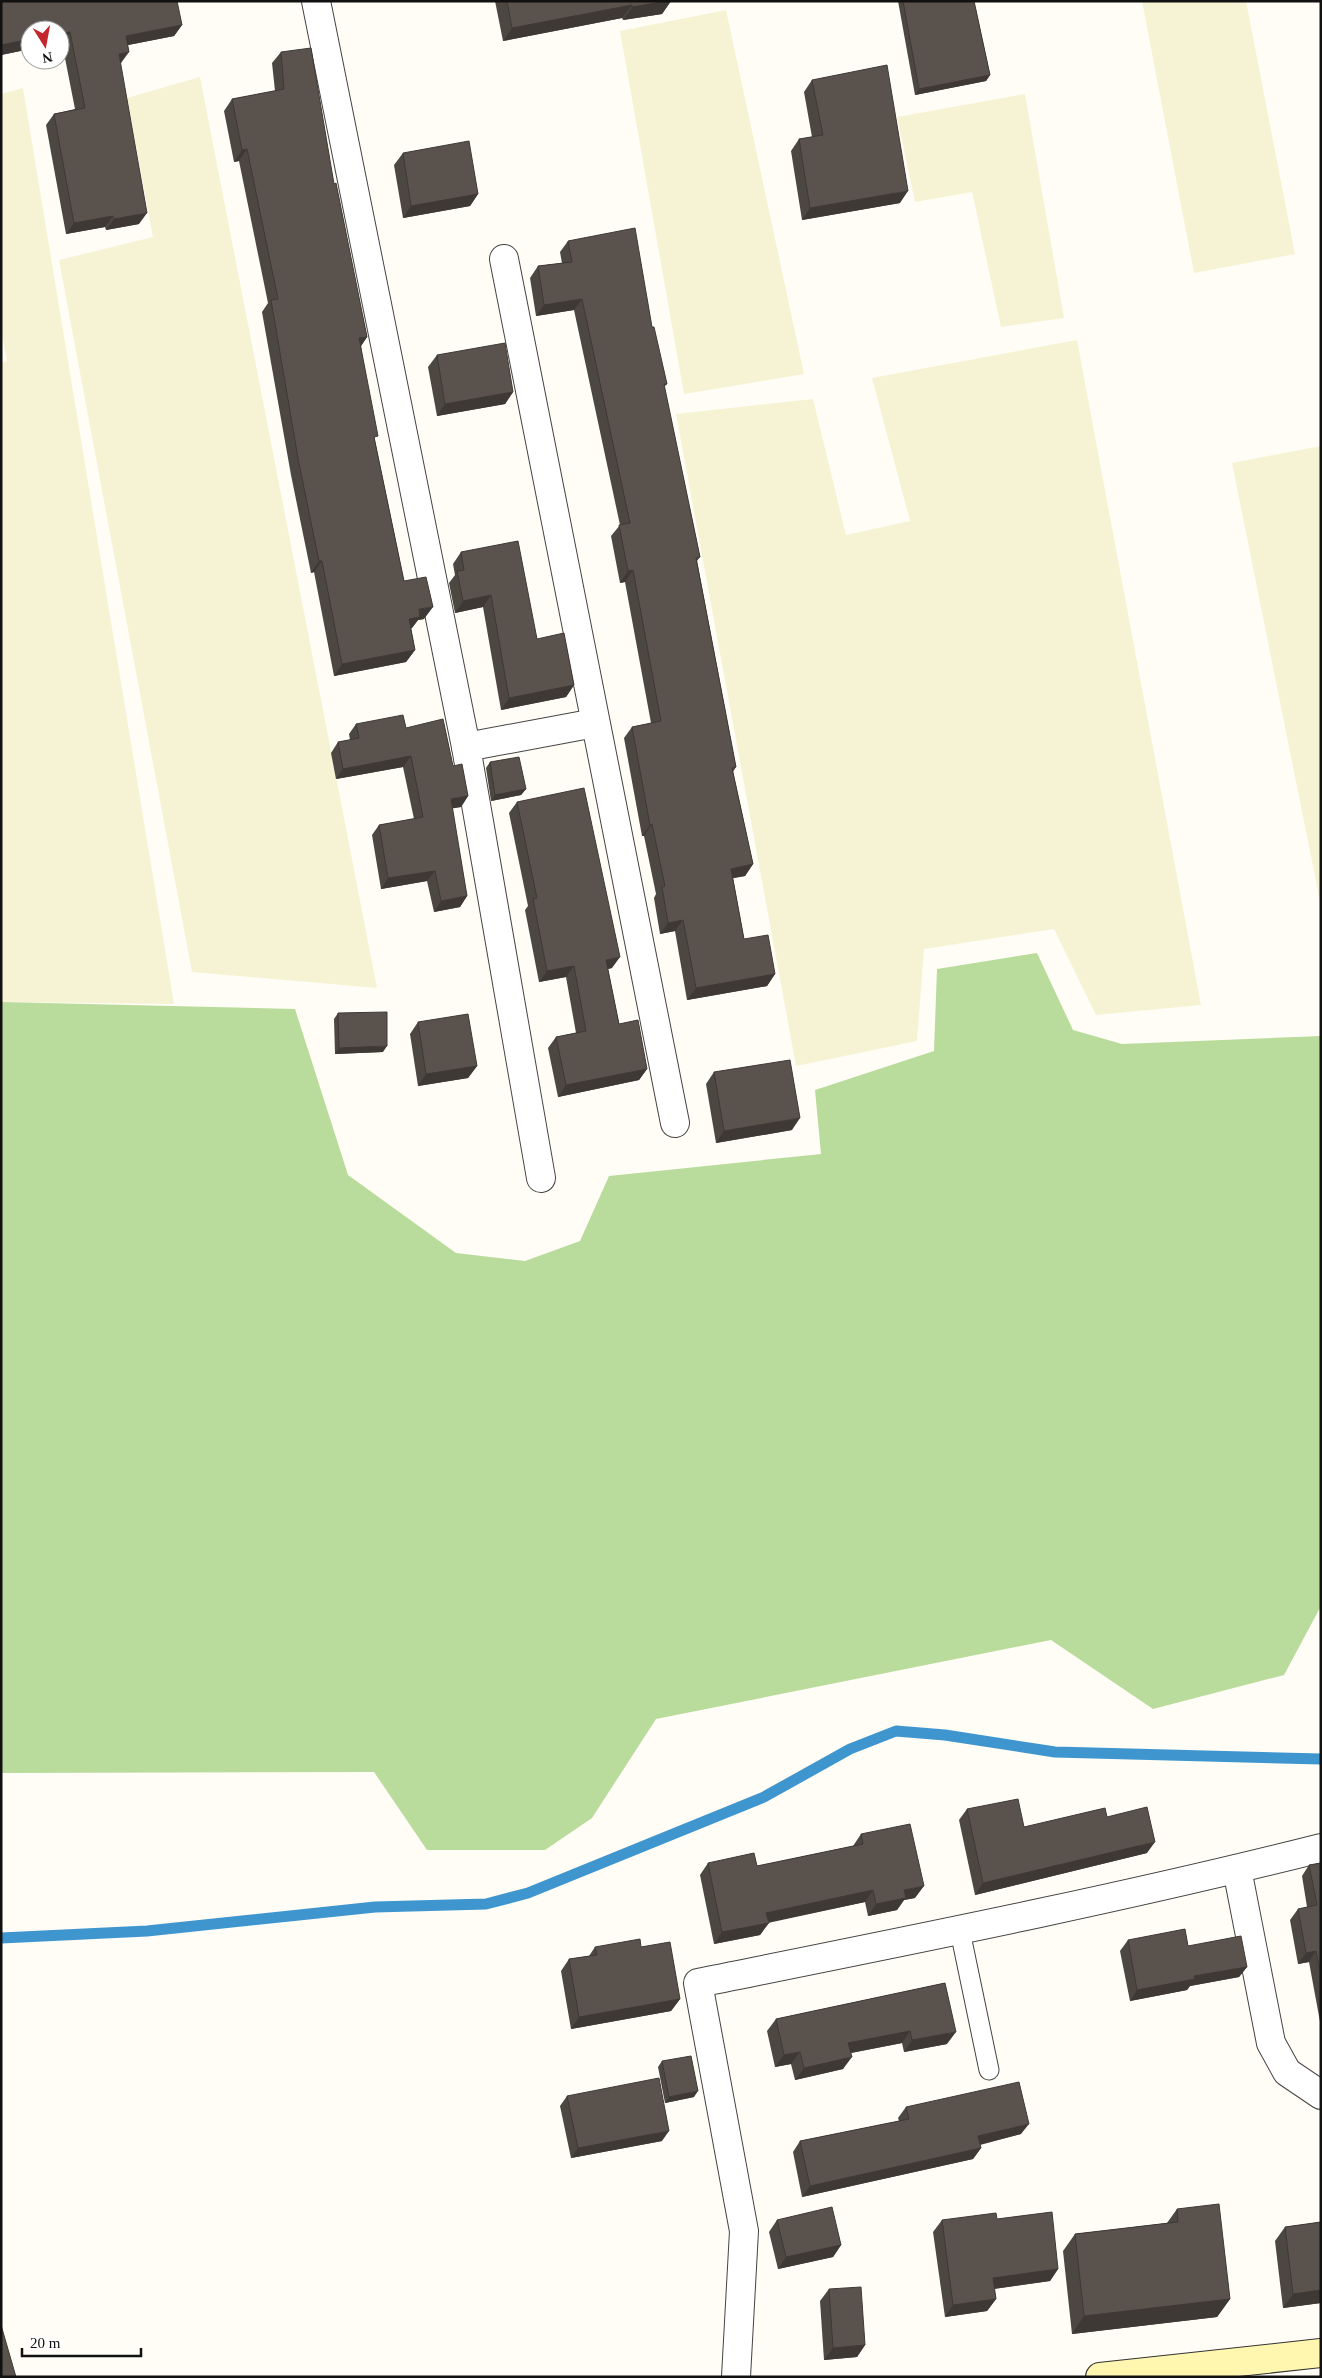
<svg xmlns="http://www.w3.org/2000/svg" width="1322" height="2378" font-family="'Times New Roman',serif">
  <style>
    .farmland { fill: #f6f3d4 }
    .forest { fill: #b9dc9c }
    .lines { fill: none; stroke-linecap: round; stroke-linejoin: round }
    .stream { stroke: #3f96cf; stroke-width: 11 }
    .lane-casing { stroke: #444; stroke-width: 21 }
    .street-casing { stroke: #444; stroke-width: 30 }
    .secondary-casing { stroke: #333; stroke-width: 30 }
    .lane { stroke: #fff; stroke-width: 19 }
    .street { stroke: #fff; stroke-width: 28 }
    .secondary { stroke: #fff6b0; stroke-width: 28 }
    .wall { fill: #4d4742 }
    .shaded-wall { fill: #3f3936 }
    .building { fill: #5a524d; stroke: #3f3936 }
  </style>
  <rect width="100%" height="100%" fill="#fffdf5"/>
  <g class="farmland">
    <path d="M1142,1H1246L1295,254L1194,273Z"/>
    <path d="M726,10L804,374L684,394L620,31Z"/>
    <path d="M200,77L377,988L192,972L59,260L153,237L127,98Z"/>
    <path d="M23,88L174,1004L1,1002V363L7,361L1,329V94Z"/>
    <path d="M1025,94L1064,318L1001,327L972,192L915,202L897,117Z"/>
    <path d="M1077,340L1201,1005L1096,1015L1054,929L924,949L917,1041L796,1066L676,414L813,399L846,535L910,521L872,378Z"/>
    <path d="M1321,446V906L1232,463Z"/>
  </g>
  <path class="forest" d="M1037,953L1073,1030L1122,1044L1321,1036V1606L1284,1675L1153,1709L1051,1640L656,1719L592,1818L545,1850H427L374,1772L1,1773V1002L295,1009L348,1175L456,1253L525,1261L580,1241L609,1176L821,1154L815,1090L934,1051L937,969Z"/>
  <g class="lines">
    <path class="stream" d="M1,1938L147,1931L375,1907L486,1904L528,1893L764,1797L850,1749L896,1731L945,1735L1055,1752L1321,1759"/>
    <defs>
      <path id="lane" d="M960,1931L989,2070"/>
      <g id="street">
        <path d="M316,1L466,747L541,1178"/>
        <path d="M504,259L675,1123"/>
        <path d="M466,747L595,723"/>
        <path d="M1237,1869L1271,2043L1287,2072L1321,2095"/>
        <path d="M736,2377L744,2231L698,1983C906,1941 1115,1900 1321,1848"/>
      </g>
      <path id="secondary" d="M1100,2377L1321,2353"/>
    </defs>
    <use href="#lane" class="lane-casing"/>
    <use href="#street" class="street-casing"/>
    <use href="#secondary" class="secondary-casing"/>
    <use href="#lane" class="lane"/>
    <use href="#street" class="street"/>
    <use href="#secondary" class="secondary"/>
  </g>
  <g class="wall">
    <path d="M1,1L182,25L174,36L128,45L121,63H120L139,224L106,230L105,227L66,234L46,125L54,114L75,109L62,43L30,30V49L1,55Z"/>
    <path d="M495,1H671L662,14L623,20L622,18L503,41Z"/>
    <path d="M898,1H974L990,75L986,81L915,95Z"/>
    <path d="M281,52L334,184L367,337L361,346L375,441L404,581L424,619L418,620L411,629L415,650L406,662L334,676L314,572L311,573L291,475L262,312L268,303L239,161L234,162L224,111L232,99L275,91L272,63Z"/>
    <path d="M812,80L900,203L802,220L791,151L799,139L812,137L804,92Z"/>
    <path d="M403,153L478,194L470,206L403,218L394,165Z"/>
    <path d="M568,241L652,327L667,384L664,387L700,557L697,561L736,767L733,772L753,864L745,876L733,878L744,939L775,974L767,986L687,1000L675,931L660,934L654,898L656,894L644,836H642L624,738L632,727L651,723L625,582L620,583L611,536L620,525L574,310L536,316L530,278L538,266L562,263L560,252Z"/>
    <path d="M437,355L513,392L505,404L437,416L428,367Z"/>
    <path d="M461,552L537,639L574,685L566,697L501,710L483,607L455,613L449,583L455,575L453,564Z"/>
    <path d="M356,724L406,728L453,766L468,796L461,807L452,808L467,896L460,907L434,912L427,881L381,889L372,835L379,825L414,819L403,767L336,779L331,753L338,742L350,740L349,734Z"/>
    <path d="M490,762L526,789L521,795L491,801L486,768Z"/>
    <path d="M517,802L612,968L608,969L619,1024L647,1069L639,1080L558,1097L548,1048L556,1037L576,1033L566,977L539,982L525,910L528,906L509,813Z"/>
    <path d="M338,1013L383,1052L335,1054L334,1019Z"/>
    <path d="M418,1022L477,1066L468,1078L418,1086L410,1034Z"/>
    <path d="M714,1072L792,1130L716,1143L706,1084Z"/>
    <path d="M967,1809L1024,1827L1107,1817L1147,1853L975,1895L959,1820Z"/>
    <path d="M861,1834L915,1898L904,1900L897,1910L868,1916L865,1902L769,1922L760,1935L714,1944L700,1875L708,1863L757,1866L853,1846Z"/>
    <path d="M1321,1863V2027L1309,1962L1298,1964L1290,1920L1298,1909L1307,1907L1302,1876L1309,1865Z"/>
    <path d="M1128,1940L1188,1946L1247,1967L1239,1977L1190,1986L1187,1990L1130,2001L1120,1951Z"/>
    <path d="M595,1947L680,1999L671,2011L571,2029L561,1971L569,1959L589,1956Z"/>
    <path d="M945,1983L947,2044L904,2052L902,2043L851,2053L843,2069L795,2080L791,2064L775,2067L767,2031L776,2019Z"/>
    <path d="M662,2061L694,2097L665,2103L658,2067Z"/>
    <path d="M567,2096L662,2141L571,2158L560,2106Z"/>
    <path d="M906,2107L1021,2134L980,2145L981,2148L973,2159L802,2197L793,2152L800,2141L899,2121L898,2118Z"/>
    <path d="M1177,2209L1230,2299L1217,2317L1072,2334L1063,2251L1075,2234L1167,2223Z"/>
    <path d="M997,2219L1058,2269L1050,2281L994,2289L996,2299L987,2311L945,2317L933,2232L942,2220Z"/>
    <path d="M777,2220L841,2245L833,2257L778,2269L769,2232Z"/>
    <path d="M1321,2222V2303L1283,2308L1275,2241L1285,2227Z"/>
    <path d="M829,2289L865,2345L857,2357L824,2360L820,2301Z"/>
  </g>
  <g class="shaded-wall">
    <path d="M661,1H671L662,14L623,20L632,7Z"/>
    <path d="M632,5L622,18L503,41L512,28Z"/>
    <path d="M182,25L174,36L118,47L126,36Z"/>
    <path d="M70,32L62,43H60V34Z"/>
    <path d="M30,39V49L1,55V45Z"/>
    <path d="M129,52L121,63L111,65L119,54Z"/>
    <path d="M990,75L986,81L915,95L919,89Z"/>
    <path d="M247,149L239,161L234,162L242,150Z"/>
    <path d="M908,191L900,203L802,220L810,208Z"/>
    <path d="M478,194L470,206L403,218L411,206Z"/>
    <path d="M147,213L139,224L106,230L114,219Z"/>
    <path d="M113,216L105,227L66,234L74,223Z"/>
    <path d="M582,299L574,310L536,316L544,305Z"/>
    <path d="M367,337L359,349V338Z"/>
    <path d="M513,392L505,404L437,416L445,404Z"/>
    <path d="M319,561H322L314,572L311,573Z"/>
    <path d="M633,570L625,582L620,583L628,571Z"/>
    <path d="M491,595L483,607L455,613L463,601Z"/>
    <path d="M433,607L424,619L418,620L412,628L401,630L409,619L419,609Z"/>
    <path d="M415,650L406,662L334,676L342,664Z"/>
    <path d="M574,685L566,697L501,710L509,698Z"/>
    <path d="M411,756L403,767L336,779L343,769Z"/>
    <path d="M526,789L521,795L491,801L495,795Z"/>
    <path d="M468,796L461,807L443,810L451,799Z"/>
    <path d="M652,824L644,836H642L650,825Z"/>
    <path d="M753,864L745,876L723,880L731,869Z"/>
    <path d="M435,871L427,881L381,889L388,878Z"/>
    <path d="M467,896L460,907L434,912L441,901Z"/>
    <path d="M683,920L675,931L660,934L668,923Z"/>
    <path d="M620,957L612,968L598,971L606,960Z"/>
    <path d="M574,966L566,977L539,982L547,971Z"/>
    <path d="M775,974L767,986L687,1000L696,988Z"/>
    <path d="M387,1046L383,1052L335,1054L339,1048Z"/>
    <path d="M477,1066L468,1078L418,1086L426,1074Z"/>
    <path d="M647,1069L639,1080L558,1097L566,1085Z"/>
    <path d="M800,1118L792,1130L716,1143L724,1131Z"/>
    <path d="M1155,1842L1147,1853L975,1895L983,1883Z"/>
    <path d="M924,1886L915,1898L904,1900L897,1910L868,1916L876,1904L904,1890Z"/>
    <path d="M873,1890L865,1902L758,1925L766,1913Z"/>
    <path d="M769,1923L760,1935L714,1944L722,1932Z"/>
    <path d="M1316,1951L1309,1962L1298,1964L1306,1953Z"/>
    <path d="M1247,1967L1239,1977L1190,1986L1187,1990L1130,2001L1137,1990L1194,1976Z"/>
    <path d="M680,1999L671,2011L571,2029L579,2017Z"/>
    <path d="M910,2031L902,2043L840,2055L848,2043Z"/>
    <path d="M956,2032L947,2044L904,2052L912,2040Z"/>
    <path d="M800,2052L791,2064L775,2067L784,2055Z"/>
    <path d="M852,2057L843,2069L795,2080L804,2068Z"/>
    <path d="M698,2091L694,2097L665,2103L669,2097Z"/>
    <path d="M1029,2124L1021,2134L970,2147L978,2136Z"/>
    <path d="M669,2131L662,2141L571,2158L578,2148Z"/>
    <path d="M981,2148L973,2159L802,2197L810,2186Z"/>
    <path d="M841,2245L833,2257L778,2269L786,2257Z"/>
    <path d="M1058,2269L1050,2281L985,2290L993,2278Z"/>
    <path d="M1321,2290V2303L1283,2308L1293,2294Z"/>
    <path d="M996,2299L987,2311L945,2317L953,2305Z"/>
    <path d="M1230,2299L1217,2317L1072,2334L1084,2316Z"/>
    <path d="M865,2345L857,2357L824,2360L833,2348Z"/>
  </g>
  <g class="building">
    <path d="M1,1H177L182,25L126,36L129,52L119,54L147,213L114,219L113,216L74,223L54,114L85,108L70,32L60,34V30H30V39L1,45Z"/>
    <path d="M507,1H668L632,7V5L512,28Z"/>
    <path d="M903,1H974L990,75L919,89Z"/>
    <path d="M311,48L334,184L336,183L367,337L359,338L378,436L374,437L404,581L426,577L433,607L419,609L420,617L409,619L415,650L342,664L322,561H319L299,464L271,300L278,299L247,149L242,150L232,99L284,89L281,52Z"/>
    <path d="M887,65L908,191L810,208L799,139L823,135L812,80Z"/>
    <path d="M469,141L478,194L411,206L403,153Z"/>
    <path d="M635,228L652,327H654L667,384H664L700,557L696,558L736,767L732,768L753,864L731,869L744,939L768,935L775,974L696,988L683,920L668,923L662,887L665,886L652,824L650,825L632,727L661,721L633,570L628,571L619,525L630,523L582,299L544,305L538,266L572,262L568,241Z"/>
    <path d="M505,343L513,392L445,404L437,355Z"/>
    <path d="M518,541L537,639L564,633L574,685L509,698L491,595L463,601L457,571L464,570L461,552Z"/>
    <path d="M403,715L406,728L443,719L453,766L462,764L468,796L451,799L467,896L441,901L435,871L388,878L379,825L423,817L411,756L343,769L338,742L359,738L356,724Z"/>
    <path d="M519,757L526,789L495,795L490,762Z"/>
    <path d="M584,788L620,957L606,960L619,1024L638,1020L647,1069L566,1085L556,1037L586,1031L574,966L547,971L533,899L537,898L517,802Z"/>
    <path d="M387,1012V1046L339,1048L338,1013Z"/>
    <path d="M468,1014L477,1066L426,1074L418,1022Z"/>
    <path d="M790,1060L800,1118L724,1131L714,1072Z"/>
    <path d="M1018,1799L1024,1827L1105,1808L1107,1817L1147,1807L1155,1842L983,1883L967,1809Z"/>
    <path d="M910,1824L924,1886L904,1890L906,1898L876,1904L873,1890L766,1913L769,1923L722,1932L708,1863L754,1853L757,1866L863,1844L861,1834Z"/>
    <path d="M1321,1863V1975L1316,1951L1306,1953L1298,1909L1317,1905L1309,1865Z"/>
    <path d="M1185,1929L1188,1946L1241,1936L1247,1967L1194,1976L1195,1979L1137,1990L1128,1940Z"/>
    <path d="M640,1939L641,1947L670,1942L680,1999L579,2017L569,1959L597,1955L595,1947Z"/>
    <path d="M945,1983L956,2032L912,2040L910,2031L848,2043L852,2057L804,2068L800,2052L784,2055L776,2019Z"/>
    <path d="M691,2056L698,2091L669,2097L662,2061Z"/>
    <path d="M659,2078L669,2131L578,2148L567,2096Z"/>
    <path d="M1019,2082L1029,2124L978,2136L981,2148L810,2186L800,2141L909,2119L906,2107Z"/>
    <path d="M1219,2204L1230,2299L1084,2316L1075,2234L1178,2222L1177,2209Z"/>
    <path d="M832,2207L841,2245L786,2257L777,2220Z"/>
    <path d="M1052,2212L1058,2269L993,2278L996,2299L953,2305L942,2220L996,2213L997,2219Z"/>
    <path d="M1321,2222V2290L1293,2294L1285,2227Z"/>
    <path d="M861,2287L865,2345L833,2348L829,2289Z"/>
    <path d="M1,2325L16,2377H1Z"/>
  </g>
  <rect width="1322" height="2378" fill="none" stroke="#111111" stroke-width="5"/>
  <g transform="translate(45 45) rotate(169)"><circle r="24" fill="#ffffff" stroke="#a0a0a0"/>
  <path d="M0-4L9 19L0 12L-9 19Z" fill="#c4262e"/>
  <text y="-8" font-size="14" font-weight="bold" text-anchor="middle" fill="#111111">N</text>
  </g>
  <path d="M22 2348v8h119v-8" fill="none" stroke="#111111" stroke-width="2.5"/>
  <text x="30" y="2348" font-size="15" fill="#111111" stroke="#ffffff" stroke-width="4" paint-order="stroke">20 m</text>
</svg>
